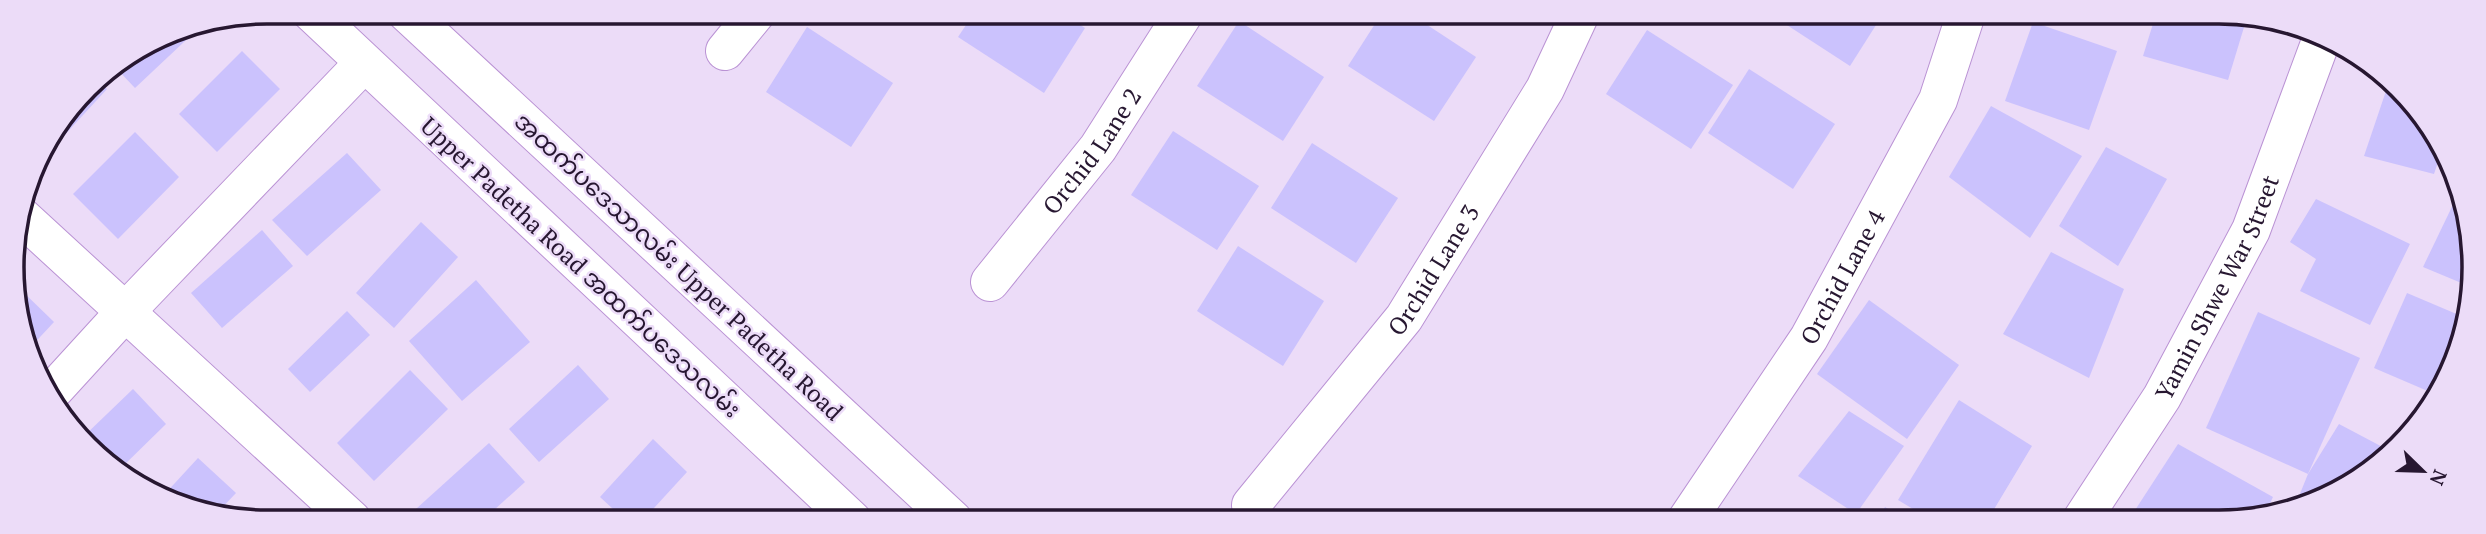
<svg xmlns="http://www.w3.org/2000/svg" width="2486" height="534" font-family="'PT Serif','Noto Sans Myanmar',serif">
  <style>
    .building { fill: #cbc2fd }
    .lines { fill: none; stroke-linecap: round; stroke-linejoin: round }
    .minor-casing { stroke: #ba92d4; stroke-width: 40 }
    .minor { stroke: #fff; stroke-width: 38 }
    .labels { text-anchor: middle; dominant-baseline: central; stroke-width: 5; stroke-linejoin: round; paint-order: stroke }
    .street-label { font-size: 24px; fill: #271731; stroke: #ecdcf8 }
    .rim { fill: none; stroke: #271731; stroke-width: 3.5 }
  </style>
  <rect width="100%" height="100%" fill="#ecdcf8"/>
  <g class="building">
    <path d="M974,13H1062L1085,28L1044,93L958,37Z"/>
    <path d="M1382,13H1409L1476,57L1434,121L1348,66Z"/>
    <path d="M1770,14H1883L1850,66Z"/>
    <path d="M2156,14H2248L2228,80L2143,56Z"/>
    <path d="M1239,21L1324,77L1283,141L1197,86Z"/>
    <path d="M2033,22L2117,51L2089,130L2005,101Z"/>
    <path d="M202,25L135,88L116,68L170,31Z"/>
    <path d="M807,27L893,83L851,147L766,92Z"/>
    <path d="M1647,30L1733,85L1691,149L1606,94Z"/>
    <path d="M242,51L280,89L217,152L179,114Z"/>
    <path d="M1749,69L1835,124L1793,189L1708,133Z"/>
    <path d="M97,80L107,89L37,165L36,164L87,87Z"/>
    <path d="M2387,88L2396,90L2421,112L2441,153L2434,174L2364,156Z"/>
    <path d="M1991,106L2082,156L2030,238L1949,177Z"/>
    <path d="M1173,131L1259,186L1217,250L1131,195Z"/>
    <path d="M135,132L179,177L118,239L73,194Z"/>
    <path d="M1312,143L1398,198L1356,263L1271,208Z"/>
    <path d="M2106,147L2167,179L2118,266L2059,226Z"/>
    <path d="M347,153L381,190L307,256L272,220Z"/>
    <path d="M2460,190L2465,201L2471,287L2423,267Z"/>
    <path d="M2316,199L2410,244L2370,325L2300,291L2316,259L2290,242Z"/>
    <path d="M421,222L458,257L394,328L356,293Z"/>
    <path d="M262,230L293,266L222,328L191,293Z"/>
    <path d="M1238,246L1324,301L1283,366L1197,311Z"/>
    <path d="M2051,252L2124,289L2089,378L2003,334Z"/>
    <path d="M476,280L530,342L462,401L409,341Z"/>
    <path d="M21,290L54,322L27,351L18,293Z"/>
    <path d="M2407,293L2466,318L2448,379L2437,395L2374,368Z"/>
    <path d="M1869,300L1959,365L1907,439L1817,374Z"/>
    <path d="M347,311L370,335L310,392L288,369Z"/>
    <path d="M2258,312L2360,358L2308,474L2206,428Z"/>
    <path d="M578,365L609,399L539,462L509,429Z"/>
    <path d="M410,370L448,409L374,481L337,443Z"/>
    <path d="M133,389L166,424L119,470L81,439Z"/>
    <path d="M1959,400L2032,446L1987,521H1933L1898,500Z"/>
    <path d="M1849,411L1904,446L1856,514L1798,476Z"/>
    <path d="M2339,424L2392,452L2331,496L2302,504L2297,501L2308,474Z"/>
    <path d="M653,439L687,472L643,520H625L600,497Z"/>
    <path d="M489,443L525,482L483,520H408L406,518Z"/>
    <path d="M2178,444L2273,497L2265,514L2236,521H2128Z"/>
    <path d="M198,458L236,493L216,514L163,496Z"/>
    <path d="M1885,507L1908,521H1877Z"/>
  </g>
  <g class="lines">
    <defs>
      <g id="minor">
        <path d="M311,12L852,520"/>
        <path d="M406,12L953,520"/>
        <path d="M725,51L756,13"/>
        <path d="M21,216L352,520"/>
        <path id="s1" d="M990,282L1098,148L1184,13"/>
        <path d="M51,393L125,312L364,63"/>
        <path id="s2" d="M1251,505L1404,318L1545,89L1580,14"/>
        <path id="s3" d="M1686,521L1809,338L1938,100L1966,14"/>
        <path id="s4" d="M2081,521L2162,397L2251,230L2322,38"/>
      </g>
    </defs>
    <use href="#minor" class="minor-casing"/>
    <use href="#minor" class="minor"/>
  </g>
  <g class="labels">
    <g class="street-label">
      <text stroke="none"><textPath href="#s1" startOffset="166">Orchid Lane 2</textPath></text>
      <text transform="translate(679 266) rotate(43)">အထက်ပဒေသာလမ်း Upper Padetha Road</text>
      <text transform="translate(581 267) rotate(43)">Upper Padetha Road အထက်ပဒေသလမ်း</text>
      <text stroke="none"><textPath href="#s2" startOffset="298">Orchid Lane 3</textPath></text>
      <text stroke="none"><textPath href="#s3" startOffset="290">Orchid Lane 4</textPath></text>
      <text stroke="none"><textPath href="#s4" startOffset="271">Yamin Shwe War Street</textPath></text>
    </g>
  </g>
  <path d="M0 0H2486V534H0ZM267 24H2219A243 243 0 0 1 2462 267V267A243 243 0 0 1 2219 510H267A243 243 0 0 1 24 267V267A243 243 0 0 1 267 24Z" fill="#ecdcf8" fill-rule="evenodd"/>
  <path class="rim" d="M267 24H2219A243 243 0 0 1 2462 267V267A243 243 0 0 1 2219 510H267A243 243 0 0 1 24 267V267A243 243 0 0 1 267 24Z"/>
  <g transform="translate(2423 471) rotate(113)" stroke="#ecdcf8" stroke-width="5" paint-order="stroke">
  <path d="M0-5L12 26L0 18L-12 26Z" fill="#271731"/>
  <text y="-10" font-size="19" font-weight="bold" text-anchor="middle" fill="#271731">N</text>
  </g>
</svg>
